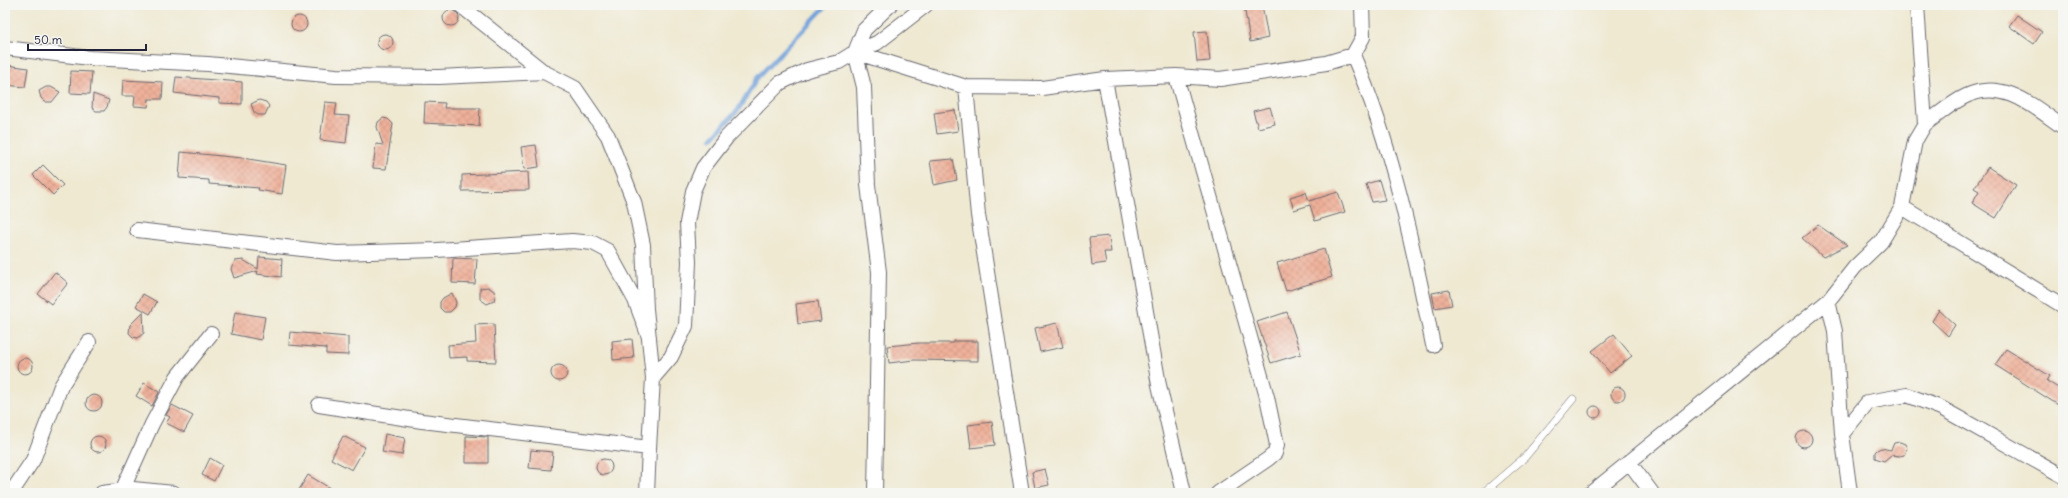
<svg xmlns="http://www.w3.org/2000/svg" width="2068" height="498" viewBox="0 0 2068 498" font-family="Delius,sans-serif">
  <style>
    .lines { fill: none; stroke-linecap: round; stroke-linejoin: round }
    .stream { stroke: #6e9fd8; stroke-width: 4.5 }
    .building { fill: url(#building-cross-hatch) }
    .service-casing { stroke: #6a6870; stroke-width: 8 }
    .minor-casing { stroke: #6a6870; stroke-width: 16 }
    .service { stroke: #fff; stroke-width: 7 }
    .minor { stroke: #fff; stroke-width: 14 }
  </style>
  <defs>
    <pattern id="building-cross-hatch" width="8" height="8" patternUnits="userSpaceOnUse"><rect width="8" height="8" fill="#efb19a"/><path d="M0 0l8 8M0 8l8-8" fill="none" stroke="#cd9886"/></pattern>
  </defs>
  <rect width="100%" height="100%" fill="#f6f6f2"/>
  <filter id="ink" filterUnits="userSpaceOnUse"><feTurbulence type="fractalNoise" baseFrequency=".025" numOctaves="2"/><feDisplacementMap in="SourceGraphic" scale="8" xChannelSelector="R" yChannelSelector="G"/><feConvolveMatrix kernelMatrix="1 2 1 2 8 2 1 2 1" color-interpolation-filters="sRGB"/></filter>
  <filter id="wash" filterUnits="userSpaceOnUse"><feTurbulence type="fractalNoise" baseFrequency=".012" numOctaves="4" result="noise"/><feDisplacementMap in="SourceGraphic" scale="16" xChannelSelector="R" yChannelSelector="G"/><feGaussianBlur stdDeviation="0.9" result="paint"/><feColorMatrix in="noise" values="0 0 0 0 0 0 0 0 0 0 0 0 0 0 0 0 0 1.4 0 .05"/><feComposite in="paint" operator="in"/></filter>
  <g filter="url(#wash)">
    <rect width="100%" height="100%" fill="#efe9d2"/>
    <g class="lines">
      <path class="stream" d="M712,138L738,110L758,77L827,5"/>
    </g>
    <g id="blocks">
      <path class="building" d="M1244,5H1262L1268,38L1250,42Z
        M443 18a8 8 0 1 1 16 0a8 8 0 1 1-16 0Z
        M2017,15L2042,32L2034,44L2009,26Z
        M291 24a8 8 0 1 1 16 0a8 8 0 1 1-16 0Z
        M1207,31L1210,61L1197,62L1194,32Z
        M377 42a8 8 0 1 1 16 0a8 8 0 1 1-16 0Z
        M7,65L28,68L25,87L5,85Z
        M71,71L92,72L90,94L70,93Z
        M176,77L242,82V104L219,103V98L174,93Z
        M123,80L163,82L162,99H149L148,107L134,106L135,96H122Z
        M46,87H51L60,92L52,102H45L41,98L39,91Z
        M93,94L109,100L107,107L104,111H96L92,108Z
        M259,100L266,102L269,106L265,115H258L254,112L251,104Z
        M325,102L337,103L335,115L349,116L346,143L320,140Z
        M425,102L445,103L444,108H480L479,126L424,123Z
        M1270,107L1275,124L1258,128L1253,111Z
        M955,110L958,131L937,134L934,113Z
        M383,118L388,119L393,124L386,169L373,168L376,144L383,145L377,127L378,122Z
        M536,145L539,167L524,169L521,147Z
        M181,152L242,158L286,165L282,194L258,190L259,188L209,184V180L179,178Z
        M953,159L957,180L934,185L930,161Z
        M43,165L63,185L53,195L33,175Z
        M1988,167L2016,185L1996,218L1972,203L1979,191L1974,188Z
        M528,172L529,190L462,191V175Z
        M1379,180L1385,200L1372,202L1366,184Z
        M1306,192L1309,201L1338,192L1345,212L1315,221L1310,205L1294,210L1290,197Z
        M1818,225L1847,245L1823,257L1802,238Z
        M1109,236L1111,252H1104L1106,263L1092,265L1089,238Z
        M1324,249L1332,277L1286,291L1277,263Z
        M259,257L282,259L281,277L257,274L258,271L234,278L231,269L235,261L243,260L258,269Z
        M453,258L477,259L475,284L452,283Z
        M55,272L68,283L51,304L38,294Z
        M488,287L494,291L495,296L494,301L487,304L480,299V288Z
        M1449,290L1452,305L1435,308L1432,293Z
        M452,293L456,302L455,307L450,312H444L440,308V302L443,298Z
        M143,294L157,302L150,314L136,306Z
        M818,301L821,321L798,324L796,304Z
        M1939,310L1955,325L1948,336L1932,321Z
        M143,312L144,333L138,338L133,337L129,333L130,325Z
        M235,312L265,317L261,340L231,334Z
        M1287,312L1301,354L1271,363L1257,322Z
        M1057,323L1063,347L1040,352L1035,328Z
        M494,324L496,362L467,361V357L449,358L448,345L476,343L475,325Z
        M290,332L348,337V355L326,354V348L289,345Z
        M1614,334L1632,356L1610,373L1592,351Z
        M632,339L634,358L613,360L612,341Z
        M954,341H978V361L914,360L889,363L887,346L919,343H954Z
        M2006,349L2050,376L2047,381L2063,391V408L1995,365Z
        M17 366a8 8 0 1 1 16 0a8 8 0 1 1-16 0Z
        M551 373a8 8 0 1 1 16 0a8 8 0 1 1-16 0Z
        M144,383L159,392L152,406L136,396Z
        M1611 394a7 7 0 1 1 14 0a7 7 0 1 1-14 0Z
        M86 403a8 8 0 1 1 16 0a8 8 0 1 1-16 0Z
        M172,405L193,416L184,432L166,423L170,417L166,415Z
        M1589 412a6 6 0 1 1 12 0a6 6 0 1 1-12 0Z
        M992,422L995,445L971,448L968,425Z
        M1796 439a8 8 0 1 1 16 0a8 8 0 1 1-16 0Z
        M385,434L405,438L402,455L382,452Z
        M90 444a8 8 0 1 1 16 0a8 8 0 1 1-16 0Z
        M343,436L365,447L352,470L331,459Z
        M466,436L488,437V463H466Z
        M1900,442L1905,444L1907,448L1904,455L1899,456L1891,455L1884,461L1875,458V452L1877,450L1881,448L1891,450L1894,443Z
        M531,450L553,452L551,470L529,468Z
        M210,458L222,465L214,481L202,475Z
        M596 467a8 8 0 1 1 16 0a8 8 0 1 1-16 0Z
        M1045,469L1049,485L1035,488L1032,472Z
        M308,475L338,493H297Z"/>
    </g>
  </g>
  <g filter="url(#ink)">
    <use href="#blocks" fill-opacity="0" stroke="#6a6870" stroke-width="1"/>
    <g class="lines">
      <defs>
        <path id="service" d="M1483,493L1525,457L1573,399"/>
        <path id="minor" d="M460,5L544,72L575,88L608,136L634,202L643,245L646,309L653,378L649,448
          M5,48L90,58L208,64L336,76L439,77L544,72
          M855,52L877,43L926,5
          M1353,55C1393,147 1413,247 1433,345
          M1176,76L1267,397L1277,445L1275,453L1268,459L1218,493
          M1105,79L1159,385L1184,493
          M966,87L978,215L1022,493
          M1925,124C1938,115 1951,103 1966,96C2004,78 2034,107 2063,127
          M1902,207L2063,306
          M137,230L337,253L437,250L572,241L593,243L608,251L635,300L649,337
          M653,378L671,357L686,326L689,262L687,223L693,191L703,168L727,137L780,83L807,70L839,62L855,52L966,87L1042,88L1105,79L1176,76L1220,79L1326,63L1353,55L1363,37L1362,5
          M319,405L422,421L649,448L647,493
          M1842,434L1868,402L1907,395L1941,408L2063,476
          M1629,462L1652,493
          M11,493L33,460L61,386L89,342
          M102,493L133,489L174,493
          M121,493L152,424L177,377L211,334
          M875,493L879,272L868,185L864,87L855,52L864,30L890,5
          M1591,493L1828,301
          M1850,493L1842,434L1835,331L1828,301L1855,267L1881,242L1902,207L1915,141L1925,124L1917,5"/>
      </defs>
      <use href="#service" class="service-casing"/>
      <use href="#minor" class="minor-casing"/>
      <use href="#service" class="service"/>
      <use href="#minor" class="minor"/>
    </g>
  </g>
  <rect width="2068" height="498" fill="none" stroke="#f6f6f2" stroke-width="20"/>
  <path d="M28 44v6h118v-6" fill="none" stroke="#22223b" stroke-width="2"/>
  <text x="34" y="44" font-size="12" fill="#22223b" stroke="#f6f6f2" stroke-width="3" paint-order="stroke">50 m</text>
</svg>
